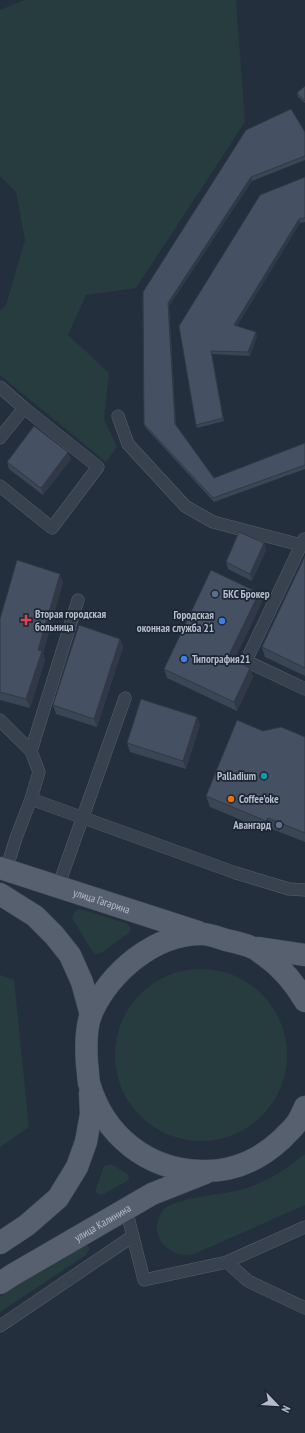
<svg xmlns="http://www.w3.org/2000/svg" width="305" height="1433" viewBox="0 0 305 1433" font-family="'PT Sans Narrow',sans-serif">
  <style>
    .green { fill: #263c3f }
    .lines { fill: none; stroke-linecap: round; stroke-linejoin: round }
    .service-casing { stroke: #565f6c; stroke-width: 13 }
    .primary-casing { stroke: #414a57; stroke-width: 23 }
    .service { stroke: #38414e; stroke-width: 12 }
    .primary { stroke: #56606e; stroke-width: 22 }
    .wall { fill: #3b4654 }
    .shaded-wall { fill: #303945 }
    .building { fill: #455162; stroke: #303945 }
    .service-dot { fill: #5c6f8a; stroke: #1d2633; stroke-width: 1.5 }
    .health-dot { fill: #e0444e; stroke: #1d2633; stroke-width: 1.5 }
    .shop-dot { fill: #3f7fe0; stroke: #1d2633; stroke-width: 1.5 }
    .culture-dot { fill: #0f9aa8; stroke: #1d2633; stroke-width: 1.5 }
    .food-dot { fill: #e8710a; stroke: #1d2633; stroke-width: 1.5 }
    .labels { text-anchor: middle; stroke-width: 3.5; stroke-linejoin: round; paint-order: stroke }
    .poi-label { font-size: 11px; font-weight: bold; fill: #b4bcc9; stroke: #1d2633; text-anchor: start }
    .street-label { font-size: 11px; fill: #b4bcc9; stroke: #1d2633 }
  </style>
  <rect width="100%" height="100%" fill="#242f3e"/>
  <path class="green" d="M24,0H236L245,122L136,288L86,295L68,335L109,373L104,419L117,447L106,462L0,375V311L6,305L25,240L16,192L0,176V10Z
    M80,909L128,924L131,928L129,933L101,953L96,954L92,951L72,918L75,911Z
    M115 1055a86 86 0 1 1 172 0a86 86 0 1 1-172 0Z
    M0,975L14,980L29,1127L0,1147Z
    M305,1154V1205L194,1254C181,1256 177,1255 166,1247C160,1242 156,1233 157,1226C158,1220 160,1213 164,1209C180,1196 226,1195 247,1188C268,1181 288,1168 305,1154Z
    M111,1164L128,1174L129,1180L102,1195L95,1192L104,1166Z
    M86,1244L90,1248L86,1255L0,1312V1297L80,1245Z"/>
  <g class="lines">
    <defs>
      <path id="service" d="M0,387L24,408L0,438
        M118,416L128,444L185,506L213,522L301,545
        M0,486L52,528L98,467L24,408
        M304,539L246,661L305,689
        M0,720L31,751L39,772L31,799L16,838L6,870
        M31,751L78,600
        M31,799L236,873L289,889L305,890
        M58,887L125,698
        M126,1209L144,1280L227,1262L305,1227
        M227,1262L248,1281L305,1308
        M0,1326L133,1236"/>
      <g id="primary">
        <path id="s1" d="M0,868L198,932"/>
        <path d="M0,894L35,916L54,935L70,955L82,982L91,1015"/>
        <path d="M258,948L305,955"/>
        <path d="M305,1001C294,982 281,967 264,955C260,953 257,949 253,948C245,944 235,942 226,940C219,938 210,934 202,934C154,934 110,972 91,1014C86,1028 86,1050 87,1064C88,1070 88,1077 89,1083C104,1135 147,1170 201,1171C233,1172 261,1159 283,1138C287,1133 293,1129 296,1124C300,1119 302,1113 305,1107"/>
        <path d="M0,1243L27,1225L58,1198L77,1167L86,1142L91,1114L90,1093"/>
        <path id="s2" d="M0,1283L14,1274L152,1194L205,1173"/>
      </g>
    </defs>
    <use href="#service" class="service-casing"/>
    <use href="#primary" class="primary-casing"/>
    <use href="#service" class="service"/>
    <use href="#primary" class="primary"/>
  </g>
  <path class="wall" d="M305,86V103L298,97L297,93Z
    M246,130L305,132V160L252,181L169,306L176,425L214,478L305,443V469L214,502L145,427L144,424L143,292Z
    M305,177V222L300,223L237,326L257,336L250,356L212,354L224,421L197,428L196,425L179,326Z
    M71,459L43,495L9,469L7,462Z
    M264,543L266,550L252,581L228,569L226,562Z
    M305,556V676L265,657L262,647Z
    M63,582L43,653L45,660L30,708L0,700V619Z
    M259,593L262,602L234,660L250,668L253,677L237,711L167,678L164,669Z
    M120,639L123,647L97,727L56,714L53,705Z
    M197,717L200,725L186,769L130,752L127,743Z
    M263,731L305,737V842L272,829L270,832L210,807L206,796Z"/>
  <path class="shaded-wall" d="M251,177L252,181L169,306L176,427L175,424L168,303Z
    M299,219L300,223L235,329L234,325Z
    M256,332L257,336L250,356L248,352Z
    M211,351L212,354L224,421L223,418Z
    M68,452L71,459L43,495L41,488Z
    M264,543L266,550L252,581L250,574Z
    M60,574L63,582L43,653L45,660L30,708L26,699L38,650Z
    M259,593L262,602L231,666L228,657Z
    M120,639L123,647L97,727L94,719Z
    M250,668L253,677L237,711L234,702Z
    M197,717L200,725L186,769L183,761Z
    M268,818L272,829L270,832L266,821Z"/>
  <path class="building" d="M305,86V101L297,93Z
    M291,109L305,132V156L251,177L168,303L175,424L214,478L305,443V465L213,498L144,424L143,292L246,130Z
    M305,177V218L299,219L234,325L256,332L248,352L211,351L223,418L196,425L179,326L260,195Z
    M34,426L68,452L41,488L7,462Z
    M239,532L264,543L250,574L226,562Z
    M305,556V668L262,647Z
    M17,560L60,574L38,650L42,651L26,699L0,692V619Z
    M211,570L259,593L228,657L250,668L234,702L164,669Z
    M79,625L120,639L94,719L53,705Z
    M141,699L197,717L183,761L127,743Z
    M237,720L263,731L281,727L305,737V833L268,818L266,821L206,796Z"/>
  <g class="service-dot">
    <circle cx="215" cy="594" r="4"/>
    <circle cx="279" cy="825" r="4"/>
  </g>
  <path class="health-dot" d="M24 614h4v4h4v4h-4v4h-4v-4h-4v-4h4z"/>
  <g class="shop-dot">
    <circle cx="222" cy="621" r="4"/>
    <circle cx="184" cy="659" r="4"/>
  </g>
  <circle class="culture-dot" cx="264" cy="776" r="4"/>
  <circle class="food-dot" cx="231" cy="799" r="4"/>
  <g class="labels">
    <g class="poi-label">
      <text x="223" y="598">БКС Брокер</text>
      <text x="35" y="618">Вторая городская<tspan x="35" dy="13">больница</tspan></text>
      <text x="214" y="619" text-anchor="end">Городская<tspan x="214" dy="13">оконная служба 21</tspan></text>
      <text x="192" y="663">Типография21</text>
      <text x="256" y="780" text-anchor="end">Palladium</text>
      <text x="239" y="803">Coffee'oke</text>
      <text x="271" y="829" text-anchor="end">Авангард</text>
    </g>
    <g class="street-label">
      <text dy="4" stroke="none"><textPath href="#s1" startOffset="107">улица Гагарина</textPath></text>
      <text dy="4" stroke="none"><textPath href="#s2" startOffset="119">улица Калинина</textPath></text>
    </g>
  </g>
  <g transform="translate(277 1405) rotate(115)" stroke="#1d2633" stroke-width="3" paint-order="stroke">
  <path d="M0-3L7 15L0 10L-7 15Z" fill="#b4bcc9"/>
  <text y="-6" font-size="11" font-weight="bold" text-anchor="middle" fill="#b4bcc9">N</text>
  </g>
</svg>
